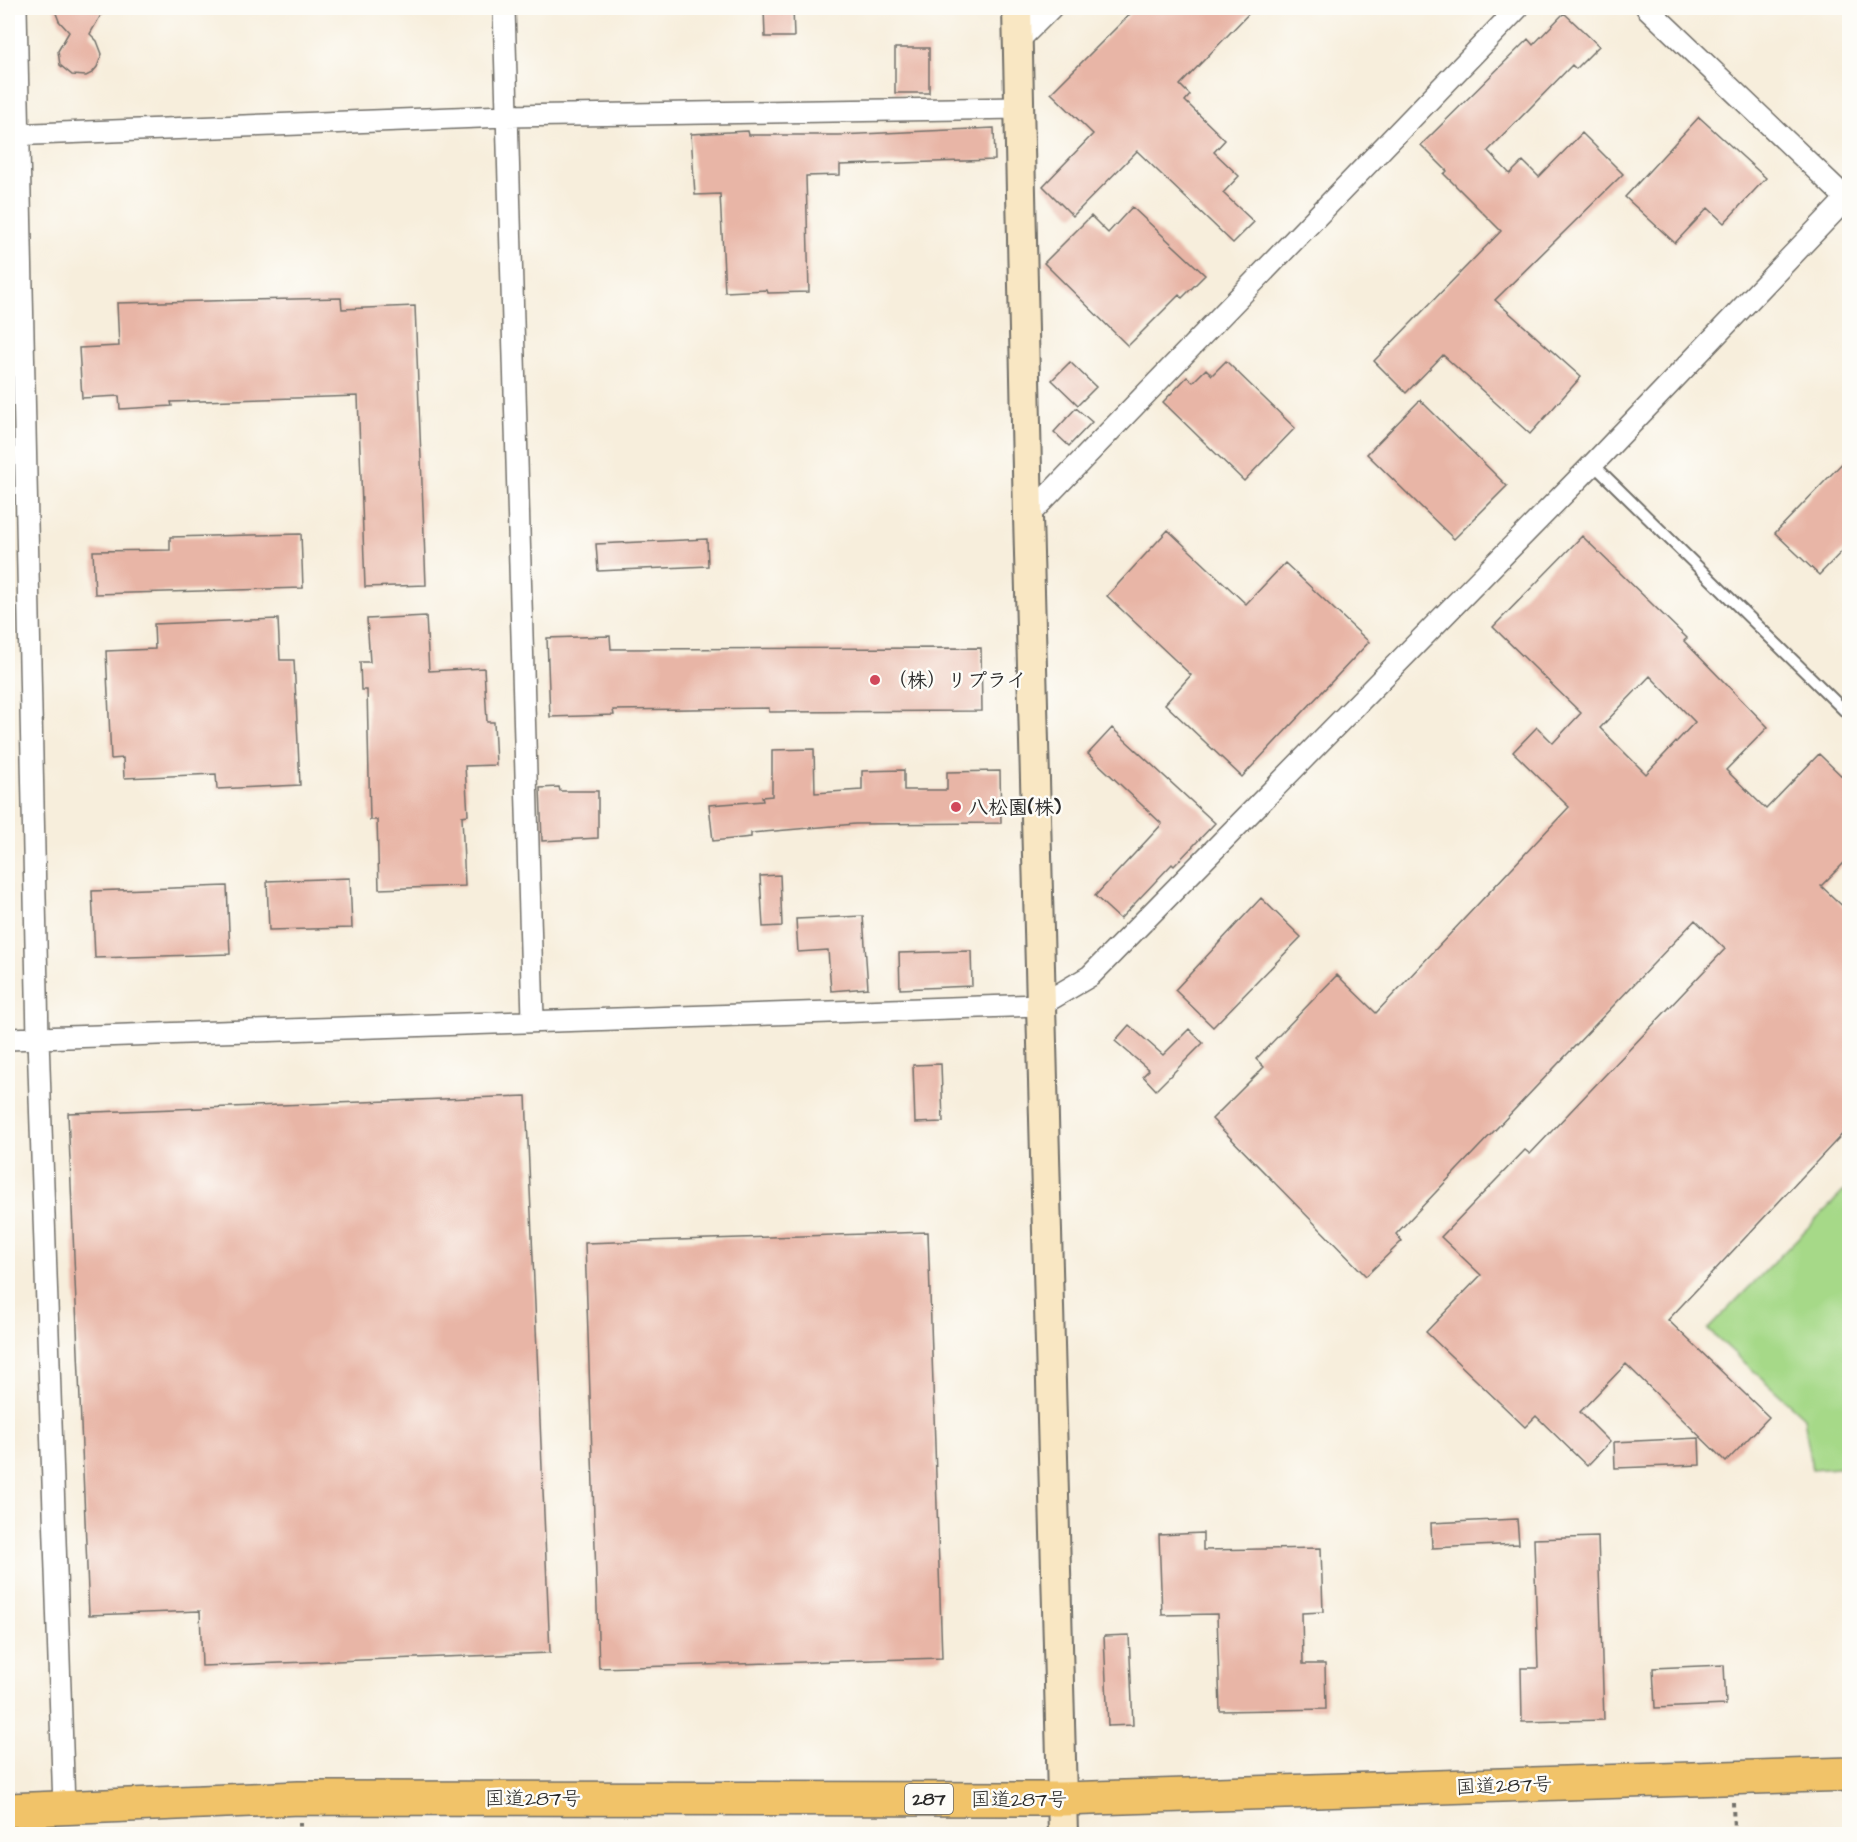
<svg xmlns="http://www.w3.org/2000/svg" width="1857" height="1842" viewBox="0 0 1857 1842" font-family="'Architects Daughter','Klee One',sans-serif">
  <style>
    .green { fill: #a6d988; stroke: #68825a; stroke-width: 1.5 }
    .building { fill: #e8b5a6; fill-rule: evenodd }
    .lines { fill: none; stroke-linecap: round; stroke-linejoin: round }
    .lane-casing { stroke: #726f69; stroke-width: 14 }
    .street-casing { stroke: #726f69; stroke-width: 24 }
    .secondary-casing { stroke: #726f69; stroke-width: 32 }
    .highway-casing { stroke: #726f69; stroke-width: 36 }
    .path { stroke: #726f69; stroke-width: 4; stroke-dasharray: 4.5 4.5; stroke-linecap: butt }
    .lane { stroke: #fff; stroke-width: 10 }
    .street { stroke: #fff; stroke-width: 21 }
    .secondary { stroke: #f9e7c3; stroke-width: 28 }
    .highway { stroke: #f1c369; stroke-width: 33 }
    .poi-dot { fill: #d1495b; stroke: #fdfcf7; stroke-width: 2 }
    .labels { text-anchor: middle; stroke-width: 5; stroke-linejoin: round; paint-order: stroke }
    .shield { fill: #fdfcf7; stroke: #6a6a68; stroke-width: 1.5 }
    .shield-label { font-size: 18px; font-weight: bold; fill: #2b2b2b }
    .poi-label { font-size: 20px; font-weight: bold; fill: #2b2b2b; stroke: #fdfcf7; text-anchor: start }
    .street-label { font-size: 20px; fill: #2b2b2b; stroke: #fdfcf7 }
  </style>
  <rect width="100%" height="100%" fill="#fdfcf7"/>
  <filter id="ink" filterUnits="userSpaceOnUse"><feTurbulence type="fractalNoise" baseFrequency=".0167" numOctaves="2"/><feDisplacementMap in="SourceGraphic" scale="12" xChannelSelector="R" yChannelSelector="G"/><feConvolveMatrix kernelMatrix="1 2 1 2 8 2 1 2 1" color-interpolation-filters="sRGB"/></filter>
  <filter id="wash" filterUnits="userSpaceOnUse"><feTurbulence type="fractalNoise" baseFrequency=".008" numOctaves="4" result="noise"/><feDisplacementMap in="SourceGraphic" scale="24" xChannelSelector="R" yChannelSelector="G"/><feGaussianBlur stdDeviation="1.35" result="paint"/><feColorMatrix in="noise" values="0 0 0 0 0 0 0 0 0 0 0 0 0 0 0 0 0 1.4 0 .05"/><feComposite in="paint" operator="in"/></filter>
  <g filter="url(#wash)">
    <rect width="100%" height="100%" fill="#f7eedc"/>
    <path class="green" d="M1849,1186V1467L1812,1470L1804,1417L1708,1329Z"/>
    <g id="blocks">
      <path class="building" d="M54,8H105L90,34L97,41L102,54L97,67L92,73L86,76L72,75L60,65L58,51L69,32L59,21Z
        M764,8H793L794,37H765Z
        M1136,8H1254L1180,85L1190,95L1185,101L1225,140L1214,152L1239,176L1223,193L1254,222L1233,243L1137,151L1073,216L1043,186L1093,134L1051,93Z
        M1564,13L1599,46L1576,69L1572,65L1488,151L1510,174L1523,161L1539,177L1582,133L1623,174L1495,300L1581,377L1530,434L1443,355L1406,393L1374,361L1501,231L1444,174L1447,171L1421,145L1528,39L1533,45Z
        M895,48H929V93H895Z
        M1699,117L1766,178L1724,223L1708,208L1675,243L1625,197Z
        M994,128L995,160L840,165V175L806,176L809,292L768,293L767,290L725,292L720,194L695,195L691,134L748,131L749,135H839Z
        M1132,207L1205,275L1182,298L1179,295L1128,346L1044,263L1091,216L1108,233Z
        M341,298L342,309L415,306L426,585L365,587L358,396L171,402L172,406L120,409L119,396L82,398L79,348L119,346L117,303Z
        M1226,361L1295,428L1244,481L1163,402L1187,377L1193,382L1206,369L1212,375Z
        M1070,362L1096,387L1078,405L1052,380Z
        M1420,400L1507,486L1454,539L1367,454Z
        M1076,408L1092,422L1069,446L1054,432Z
        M1850,455V543L1819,575L1775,533Z
        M1168,530L1246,604L1285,563L1369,642L1242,777L1165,704L1191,675L1107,596Z
        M301,534L303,588L95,594L93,551L170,550V537Z
        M1582,536L1687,638L1684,641L1768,727L1726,770L1766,809L1819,754L1850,784V857L1821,886L1850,913V1126L1668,1320L1769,1417L1726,1462L1626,1364L1580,1412L1610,1442L1587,1466L1536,1416L1525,1427L1426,1332L1481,1275L1441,1237L1525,1150L1530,1154L1725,949L1695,920L1396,1234L1402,1241L1366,1276L1212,1119L1264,1067L1256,1059L1337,975L1376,1013L1569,807L1513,752L1537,727L1553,743L1581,713L1493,627ZM1650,676L1695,722L1646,774L1600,728Z
        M707,539L708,566L598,571L596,544Z
        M426,616L429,671L484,668L487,722H494L496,765L465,766L468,815L462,816L465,886L379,889L377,820H370L367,690H361L360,662H370L367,619Z
        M278,619L280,660H294L300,785L217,789L216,774L124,778L123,758L111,759L106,651L155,649L154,624Z
        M610,636L611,649L981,648L982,711L769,712V708L613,710L614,715L550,717L547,638Z
        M1112,728L1215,823L1174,866L1172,864L1120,919L1095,896L1162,824L1088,754Z
        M814,749L815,793L862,790V771L904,770V790H947V772L1000,771L1001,823L855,824L751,833V837L713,841L709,805L763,801L762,797L772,796V750Z
        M559,787L560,791H598V838L542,841L540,788Z
        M780,875L782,926L763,927L760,876Z
        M350,878L352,928L269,930L267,881Z
        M227,886L230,954L95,958L92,891Z
        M1261,898L1301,937L1213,1027L1175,990Z
        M863,916L868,988L831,991L828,950L798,952L796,919Z
        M971,951L972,986L900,989L899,953Z
        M1129,1025L1163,1055L1189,1029L1203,1043L1156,1090L1143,1076L1149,1070L1115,1041Z
        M941,1064L943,1122L915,1123L913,1065Z
        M526,1096L550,1653L202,1666L200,1611L89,1615L68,1113Z
        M928,1232L942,1658L599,1668L585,1243Z
        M1699,1438L1700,1465L1615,1468L1614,1442Z
        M1517,1519L1519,1544L1432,1548L1431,1523Z
        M1203,1533V1550L1321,1548L1323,1612L1302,1613L1303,1664H1325L1326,1709L1220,1711L1217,1614L1162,1615L1159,1535Z
        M1598,1537L1604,1720L1522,1722L1521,1668H1538L1534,1539Z
        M1129,1635L1133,1725L1108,1726L1104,1636Z
        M1724,1665L1726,1705L1655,1708L1653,1668Z"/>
    </g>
  </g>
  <g filter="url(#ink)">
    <use href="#blocks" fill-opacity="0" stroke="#726f69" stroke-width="1.5"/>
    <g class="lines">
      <defs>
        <path id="lane" d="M1593,464L1850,716"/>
        <path id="street" d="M16,8L38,1038L64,1807
          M504,8L533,1019
          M1647,8L1850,202
          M1018,41L1051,8
          M8,135L506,116L1020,108
          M1028,516L1518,8
          M8,1039L1041,1005L1090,976L1593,464L1846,199"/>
        <path id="secondary" d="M1017,8L1028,516L1063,1834"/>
        <path id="highway" d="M8,1810L299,1798L1062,1799L1850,1774"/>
      </defs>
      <use href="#lane" class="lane-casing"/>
      <use href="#street" class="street-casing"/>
      <use href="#secondary" class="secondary-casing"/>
      <use href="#highway" class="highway-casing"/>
      <path class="path" d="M1733,1802L1734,1834
        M300,1822V1834"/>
      <use href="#lane" class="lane"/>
      <use href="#street" class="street"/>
      <use href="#secondary" class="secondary"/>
      <use href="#highway" class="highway"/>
    </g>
  </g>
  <g class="poi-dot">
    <circle cx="875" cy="680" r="6"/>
    <circle cx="956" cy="807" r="6"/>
  </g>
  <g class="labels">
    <rect class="shield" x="905" y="1784" width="48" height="30" rx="4.5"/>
    <g class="shield-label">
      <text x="929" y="1805">287</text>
    </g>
    <g class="poi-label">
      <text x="887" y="687">（株）リプライ</text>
      <text x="968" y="814">八松園(株)</text>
    </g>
    <g class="street-label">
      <text transform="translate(1504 1785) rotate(-2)" y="7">国道287号</text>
      <text x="533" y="1805">国道287号</text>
      <text x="1019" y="1806">国道287号</text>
    </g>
  </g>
  <rect width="1857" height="1842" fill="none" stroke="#fdfcf7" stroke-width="30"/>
</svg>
